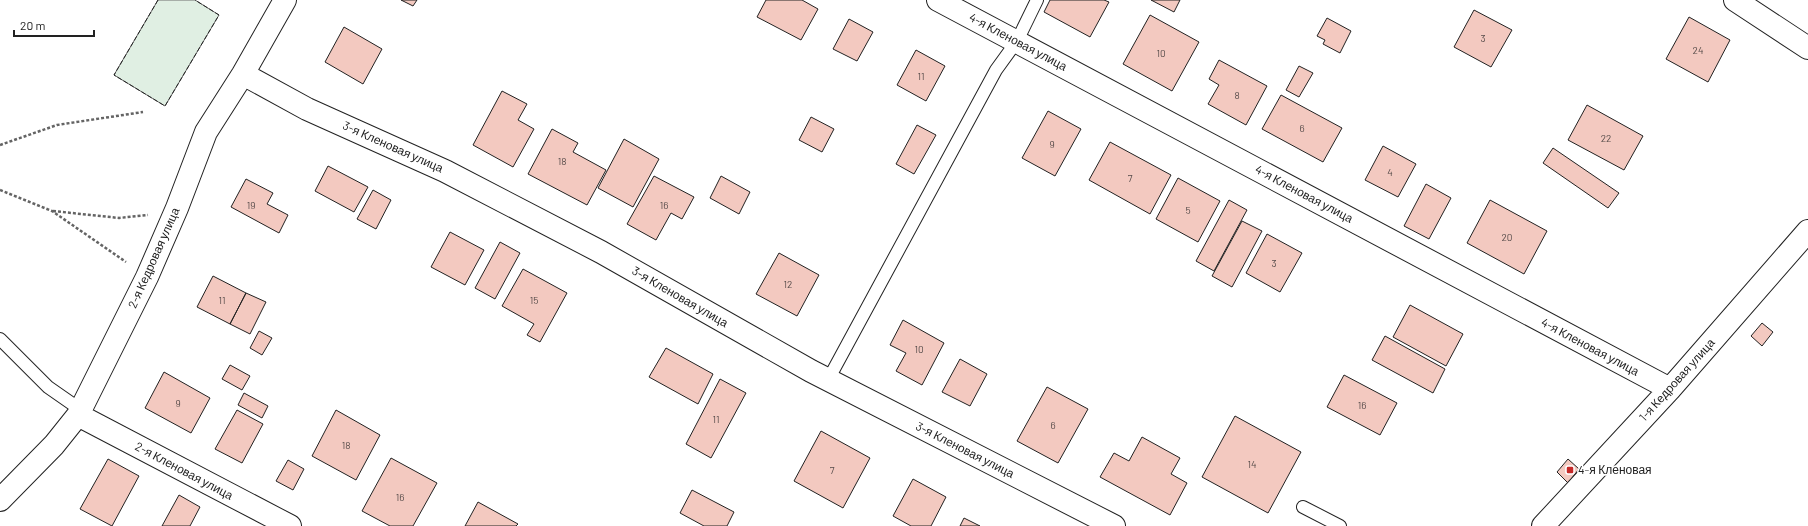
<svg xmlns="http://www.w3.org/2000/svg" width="1808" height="526" viewBox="0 0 1808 526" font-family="Barlow,sans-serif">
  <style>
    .green { fill: #e0efe3; stroke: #6f6f6f }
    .building { fill: #f3c9c0; stroke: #222 }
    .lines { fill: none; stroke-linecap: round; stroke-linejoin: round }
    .service-casing { stroke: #222; stroke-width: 14 }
    .minor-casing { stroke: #222; stroke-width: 24 }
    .path { stroke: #646464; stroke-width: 2.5; stroke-dasharray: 3 2; stroke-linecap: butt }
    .service { stroke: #fff; stroke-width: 12 }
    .minor { stroke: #fff; stroke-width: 22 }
    .fence { stroke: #222; stroke-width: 1; stroke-dasharray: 5 2; stroke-linecap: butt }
    .poi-dot { fill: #c62828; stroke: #fff; stroke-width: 1.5 }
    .labels { text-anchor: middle; stroke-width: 3; stroke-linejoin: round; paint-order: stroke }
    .number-label { font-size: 10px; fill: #564c4a }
    .street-label { font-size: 12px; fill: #222; stroke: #fff }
    .poi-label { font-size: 12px; fill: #222; stroke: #fff; text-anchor: start }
  </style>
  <rect width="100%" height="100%" fill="#fff"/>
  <path class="green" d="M158,0H195L219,15L165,106L114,75Z"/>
  <path class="building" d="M401,0H417L413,6Z
    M766,0H802L818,9L801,40L757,17Z
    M1050,0H1104L1109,2L1090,37L1044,12Z
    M1151,0H1180L1174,12Z
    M1474,10L1512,30L1491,67L1454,47Z
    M1150,15L1199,42L1172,91L1123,64Z
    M1689,17L1730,40L1708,82L1666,59Z
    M1327,18L1351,31L1340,53L1323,44L1325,40L1317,36Z
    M849,19L873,32L857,61L833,49Z
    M344,27L382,49L363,84L325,62Z
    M916,50L945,66L926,101L897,85Z
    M1219,60L1267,86L1246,125L1208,104L1219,85L1209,79Z
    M1299,66L1313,73L1299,97L1286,90Z
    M502,91L527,104L518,120L534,129L513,167L473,145Z
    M1281,95L1342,128L1323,162L1262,129Z
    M1587,105L1643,136L1624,170L1568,140Z
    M1048,111L1081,129L1055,176L1022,158Z
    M811,117L834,129L822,152L799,140Z
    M917,125L936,135L914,174L896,164Z
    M552,129L578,143L573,152L606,170L587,205L528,174Z
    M624,139L659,159L633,207L598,188Z
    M1110,142L1171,175L1150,214L1089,180Z
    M1383,146L1416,164L1398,197L1365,180Z
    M1553,148L1619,193L1608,208L1543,163Z
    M328,166L368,187L354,212L315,191Z
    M654,176L694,197L682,219L671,213L656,240L627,224Z
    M721,176L750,192L739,214L710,198Z
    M1178,178L1220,201L1198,242L1156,219Z
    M246,179L273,193L267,204L288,215L279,233L231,207Z
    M1426,184L1451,198L1429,239L1404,226Z
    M373,190L391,200L376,229L357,219Z
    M1229,200L1247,210L1214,271L1196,261Z
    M1490,200L1547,231L1524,274L1467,243Z
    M1242,221L1262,231L1232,287L1212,276Z
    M450,232L484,250L465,285L431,267Z
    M1267,234L1302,253L1280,292L1246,273Z
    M500,242L520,253L495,299L475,288Z
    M779,253L819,275L797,316L756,294Z
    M523,269L567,293L540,342L527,335L534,324L502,306Z
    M213,276L246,293L230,324L197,307Z
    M246,293L266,302L250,334L230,324Z
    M1410,305L1463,334L1446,366L1393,337Z
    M903,320L944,343L922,385L896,371L906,353L890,345Z
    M1762,323L1773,332L1762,346L1751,336Z
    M259,331L272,338L262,355L250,348Z
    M1385,336L1445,369L1433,393L1372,360Z
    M666,348L713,374L698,404L649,377Z
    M960,359L987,374L970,406L942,392Z
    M230,365L250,376L242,390L222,379Z
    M164,372L210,398L191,433L145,408Z
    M1344,375L1397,403L1380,435L1327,407Z
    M720,379L746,393L711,458L686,444Z
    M1047,387L1088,409L1058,463L1017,441Z
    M244,393L268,406L262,418L238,405Z
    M237,410L263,424L242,463L215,449Z
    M336,410L380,435L356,480L312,456Z
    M1235,416L1301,452L1268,513L1202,477Z
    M821,431L870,458L843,508L794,481Z
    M1142,437L1180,458L1171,474L1187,483L1170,515L1100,477L1114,453L1129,461Z
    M391,458L437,483L413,526H390L362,511Z
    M108,459L139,476L112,526L80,509Z
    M1568,459L1579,469L1568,483L1557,472Z
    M288,460L304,469L293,490L276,481Z
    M913,479L946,497L931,526H911L893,516Z
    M692,490L734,512L727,526H704L680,513Z
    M179,495L200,507L190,526H162Z
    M478,502L518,524L516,526H465Z
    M964,518L980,526H960Z"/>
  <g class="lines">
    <defs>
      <path id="service" d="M0,339L48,387L81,410
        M828,380L996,70L1017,41L1037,0
        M1303,507L1340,526"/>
      <path id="minor" d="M938,0L1670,389
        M1735,0L1808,48
        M243,74L307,109L445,171L601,252L811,371L1114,526
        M78,415L290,526
        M0,500L54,445L78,415L147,277L177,208L206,132L243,74L285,0
        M1543,526L1670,389L1808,231"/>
    </defs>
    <use href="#service" class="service-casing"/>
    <use href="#minor" class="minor-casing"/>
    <path class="path" d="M0,145L57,125L143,112
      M0,190L52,211L126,262
      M53,211L119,218L148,215"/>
    <use href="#service" class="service"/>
    <use href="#minor" class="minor"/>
    <path class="fence" d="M158,0L114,75L165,106L219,15L195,0"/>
  </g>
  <rect class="poi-dot" x="1566" y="466" width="8" height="8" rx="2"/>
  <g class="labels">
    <g class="number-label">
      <text x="1483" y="42">3</text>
      <text x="1698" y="54">24</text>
      <text x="1161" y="57">10</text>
      <text x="921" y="80">11</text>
      <text x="1237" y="99">8</text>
      <text x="1302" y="132">6</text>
      <text x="1606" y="142">22</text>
      <text x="1052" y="148">9</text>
      <text x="562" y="165">18</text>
      <text x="1390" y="176">4</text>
      <text x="1130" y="182">7</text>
      <text x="251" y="209">19</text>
      <text x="664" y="209">16</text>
      <text x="1188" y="214">5</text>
      <text x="1507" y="241">20</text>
      <text x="1274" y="267">3</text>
      <text x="788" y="288">12</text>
      <text x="222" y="304">11</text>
      <text x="534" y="304">15</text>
      <text x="919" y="353">10</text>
      <text x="178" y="407">9</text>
      <text x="1362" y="409">16</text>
      <text x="716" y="423">11</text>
      <text x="1053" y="429">6</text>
      <text x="346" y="449">18</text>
      <text x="1252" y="468">14</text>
      <text x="832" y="474">7</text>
      <text x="400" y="501">16</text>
    </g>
    <g class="street-label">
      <text transform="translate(1018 42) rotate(28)" y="4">4-я Кленовая улица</text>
      <text transform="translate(393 147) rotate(24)" y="4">3-я Кленовая улица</text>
      <text transform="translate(1304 194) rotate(28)" y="4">4-я Кленовая улица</text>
      <text transform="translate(154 258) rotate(-66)" y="4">2-я Кедровая улица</text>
      <text transform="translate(680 297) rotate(30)" y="4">3-я Кленовая улица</text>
      <text transform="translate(1590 347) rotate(28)" y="4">4-я Кленовая улица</text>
      <text transform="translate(1677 380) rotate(-48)" y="4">1-я Кедровая улица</text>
      <text transform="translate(965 450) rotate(27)" y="4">3-я Кленовая улица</text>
      <text transform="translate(184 471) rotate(28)" y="4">2-я Кленовая улица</text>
    </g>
    <g class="poi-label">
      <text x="1578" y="474">4-я Кленовая</text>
    </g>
  </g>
  <path d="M14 30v6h80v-6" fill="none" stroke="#222222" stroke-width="2"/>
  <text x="20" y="30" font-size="12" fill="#222222" stroke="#ffffff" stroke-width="3" paint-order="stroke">20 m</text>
</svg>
